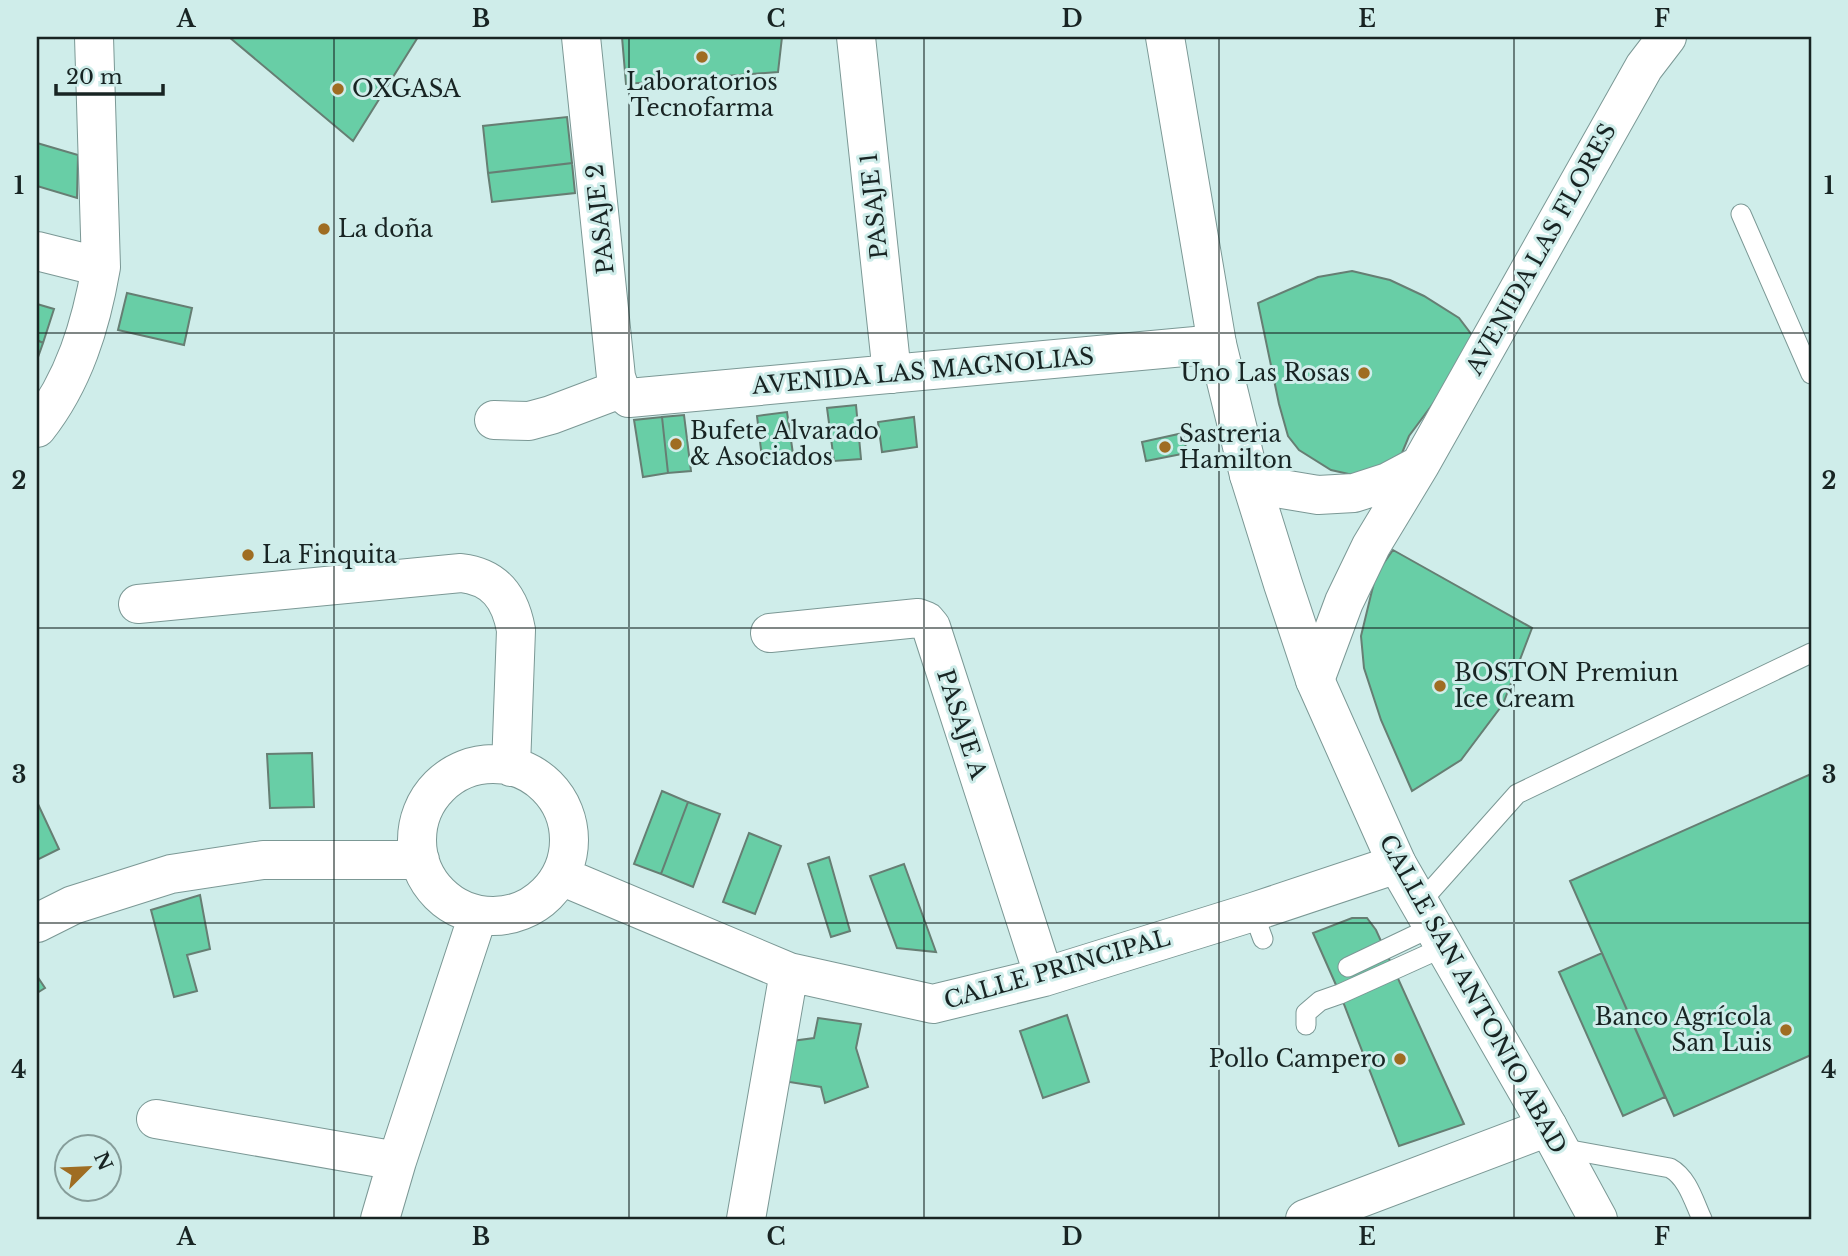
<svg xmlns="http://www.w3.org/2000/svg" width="1848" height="1256" viewBox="0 0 1848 1256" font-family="'Libre Baskerville',serif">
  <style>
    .building { fill: #68cea6; stroke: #667e73; stroke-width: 2 }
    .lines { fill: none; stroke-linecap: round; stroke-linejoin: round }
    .service-casing { stroke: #7b9895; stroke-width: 21 }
    .minor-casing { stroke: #7b9895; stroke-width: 40 }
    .primary-casing { stroke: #7b9895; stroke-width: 40 }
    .service { stroke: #fff; stroke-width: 19 }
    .minor { stroke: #fff; stroke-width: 38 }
    .primary { stroke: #fff; stroke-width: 38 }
    .grid { fill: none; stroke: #182423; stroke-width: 2; stroke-opacity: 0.55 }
    .poi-dot { fill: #9f6d22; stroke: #cfedea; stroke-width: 2.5 }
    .labels { text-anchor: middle; stroke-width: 6; stroke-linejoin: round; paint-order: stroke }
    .poi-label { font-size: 23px; fill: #182423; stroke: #cfedea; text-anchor: start }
    .street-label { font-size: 23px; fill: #182423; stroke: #cfedea }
    .neatline { fill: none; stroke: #182423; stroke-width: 2.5 }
    .grid-label { font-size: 23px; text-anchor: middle; font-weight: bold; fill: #182423 }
  </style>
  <rect width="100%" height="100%" fill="#cfedea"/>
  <path class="building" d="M229,37H418L353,141Z
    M622,37H782L778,72L626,84Z
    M567,117L572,163L488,173L483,126Z
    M37,143L78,155L77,198L37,186Z
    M572,163L575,193L492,202L488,173Z
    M1352,271L1390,280L1424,296L1459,318L1478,343L1409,436L1402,453L1372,471L1353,475L1331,470L1299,450L1288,436L1279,404L1258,303L1318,277Z
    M127,293L192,308L184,345L118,330Z
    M37,304L54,309L43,343L37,340Z
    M37,340L43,343L37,360Z
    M856,405L861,459L834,461L827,408Z
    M787,412L793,454L762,458L757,416Z
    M684,415L691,471L668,473L662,417Z
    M662,417L668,473L643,477L634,420Z
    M914,417L917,447L882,452L878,422Z
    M1183,433L1187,453L1146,461L1142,442Z
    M1393,550L1532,628L1503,704L1461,760L1412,791L1381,720L1364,668L1361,636L1376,574Z
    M312,753L314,807L270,808L267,754Z
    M1811,774V1055L1674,1116L1570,881Z
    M662,791L688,802L661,874L634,864Z
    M37,802L59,849L37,860Z
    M688,802L720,814L693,887L661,874Z
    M749,833L781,846L755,914L723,902Z
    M829,857L850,931L831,937L808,864Z
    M904,864L936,952L897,948L870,876Z
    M200,895L210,949L187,955L197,991L174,997L151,910Z
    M1352,918H1367L1376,930L1464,1124L1399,1146L1340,994L1313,933Z
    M1602,953L1665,1097L1623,1116L1559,972Z
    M37,976L45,988L37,993Z
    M1067,1015L1089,1082L1043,1098L1020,1031Z
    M818,1018L861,1024L856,1048L868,1087L825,1103L821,1087L783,1081L792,1041L814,1038Z"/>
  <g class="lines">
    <defs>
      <path id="service" d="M1741,214L1811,374
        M1419,904L1517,794L1811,653
        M1253,912L1263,939
        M1348,967L1432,927
        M1306,1025V1013L1320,1001L1340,994L1444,947
        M1560,1148L1670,1168C1688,1178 1694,1202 1702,1219"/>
      <path id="minor" d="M581,37L616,377L620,389L629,398L1217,344
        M856,37L892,374
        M37,251L101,267
        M494,420L529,421L551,415L620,389
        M37,428C74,381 91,325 101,267L94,37
        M1249,475L1282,489L1318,495L1354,493L1388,482L1420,465
        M138,604L461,573C495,577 510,597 516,630L511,767
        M770,633L918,618L926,621L931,627L1044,977
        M1315,680L1344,602L1371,546L1420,465L1644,67L1667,37
        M417 840a76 76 0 1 1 152 0a76 76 0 1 1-152 0Z
        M561,876L789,972L933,1004L1044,977L1253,912L1397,864
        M37,923L73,905L171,874L263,860H420
        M156,1119L397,1161
        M380,1219L397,1161L478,915
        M746,1219L789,972
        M1305,1219L1548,1127"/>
      <path id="primary" d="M1165,37L1217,344L1249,475L1283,584L1315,680L1397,864L1548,1127L1598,1219"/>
    </defs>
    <use href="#service" class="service-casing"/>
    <use href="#minor" class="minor-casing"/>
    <use href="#primary" class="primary-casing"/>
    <use href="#service" class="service"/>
    <use href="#minor" class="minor"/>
    <use href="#primary" class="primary"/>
  </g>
  <path class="grid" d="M334,37V1219M629,37V1219M924,37V1219M1219,37V1219M1514,37V1219M37,333H1811M37,628H1811M37,923H1811"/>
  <g class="poi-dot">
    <circle cx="702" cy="57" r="7"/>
    <circle cx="338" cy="89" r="7"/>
    <circle cx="324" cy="229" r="7"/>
    <circle cx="1364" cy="373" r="7"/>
    <circle cx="676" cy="444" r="7"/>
    <circle cx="1165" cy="447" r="7"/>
    <circle cx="248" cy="555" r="7"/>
    <circle cx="1440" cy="686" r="7"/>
    <circle cx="1786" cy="1030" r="7"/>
    <circle cx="1400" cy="1059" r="7"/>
  </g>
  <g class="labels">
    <g class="poi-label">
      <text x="702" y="90" text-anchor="middle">Laboratorios<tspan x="702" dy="26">Tecnofarma</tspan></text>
      <text x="352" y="97">OXGASA</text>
      <text x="338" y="237">La doña</text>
      <text x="1350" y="381" text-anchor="end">Uno Las Rosas</text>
      <text x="690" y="439">Bufete Alvarado<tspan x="690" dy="26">&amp; Asociados</tspan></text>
      <text x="1179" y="442">Sastreria<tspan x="1179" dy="26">Hamilton</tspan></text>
      <text x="262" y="563">La Finquita</text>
      <text x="1454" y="681">BOSTON Premiun<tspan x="1454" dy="26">Ice Cream</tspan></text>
      <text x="1772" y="1025" text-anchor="end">Banco Agrícola<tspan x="1772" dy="26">San Luis</tspan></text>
      <text x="1386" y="1067" text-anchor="end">Pollo Campero</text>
    </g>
    <g class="street-label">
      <text transform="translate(874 206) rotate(-96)" y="8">PASAJE 1</text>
      <text transform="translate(600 219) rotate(-96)" y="8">PASAJE 2</text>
      <text transform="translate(1541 249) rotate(-61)" y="8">AVENIDA LAS FLORES</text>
      <text transform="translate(923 371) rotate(-5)" y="8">AVENIDA LAS MAGNOLIAS</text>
      <text transform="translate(962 724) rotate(72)" y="8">PASAJE A</text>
      <text transform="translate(1057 969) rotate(-16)" y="8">CALLE PRINCIPAL</text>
      <text transform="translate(1473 994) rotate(61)" y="8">CALLE SAN ANTONIO ABAD</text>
    </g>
  </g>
  <rect width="1848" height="1256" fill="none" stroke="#cfedea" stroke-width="77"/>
  <g transform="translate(88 1168) rotate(66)"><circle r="33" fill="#cfedea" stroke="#869d9a" stroke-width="2"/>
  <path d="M0-5L12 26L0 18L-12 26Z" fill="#9f6d22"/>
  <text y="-10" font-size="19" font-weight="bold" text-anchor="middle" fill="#182423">N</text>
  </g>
  <path d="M56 84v10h107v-10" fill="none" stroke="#182423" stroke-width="3.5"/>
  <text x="66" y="84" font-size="21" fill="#182423" stroke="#cfedea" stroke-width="5" paint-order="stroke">20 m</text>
  <rect x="38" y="38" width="1772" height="1180" class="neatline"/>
  <g class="grid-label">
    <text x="186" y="27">A</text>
    <text x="481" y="27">B</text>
    <text x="776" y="27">C</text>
    <text x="1072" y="27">D</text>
    <text x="1367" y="27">E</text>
    <text x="1662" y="27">F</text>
    <text x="19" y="194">1</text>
    <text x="1829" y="194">1</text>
    <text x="19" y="489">2</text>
    <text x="1829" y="489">2</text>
    <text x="19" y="783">3</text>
    <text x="1829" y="783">3</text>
    <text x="19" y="1078">4</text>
    <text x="1829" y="1078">4</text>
    <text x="186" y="1245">A</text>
    <text x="481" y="1245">B</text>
    <text x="776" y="1245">C</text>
    <text x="1072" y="1245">D</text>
    <text x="1367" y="1245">E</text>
    <text x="1662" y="1245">F</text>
  </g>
</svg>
